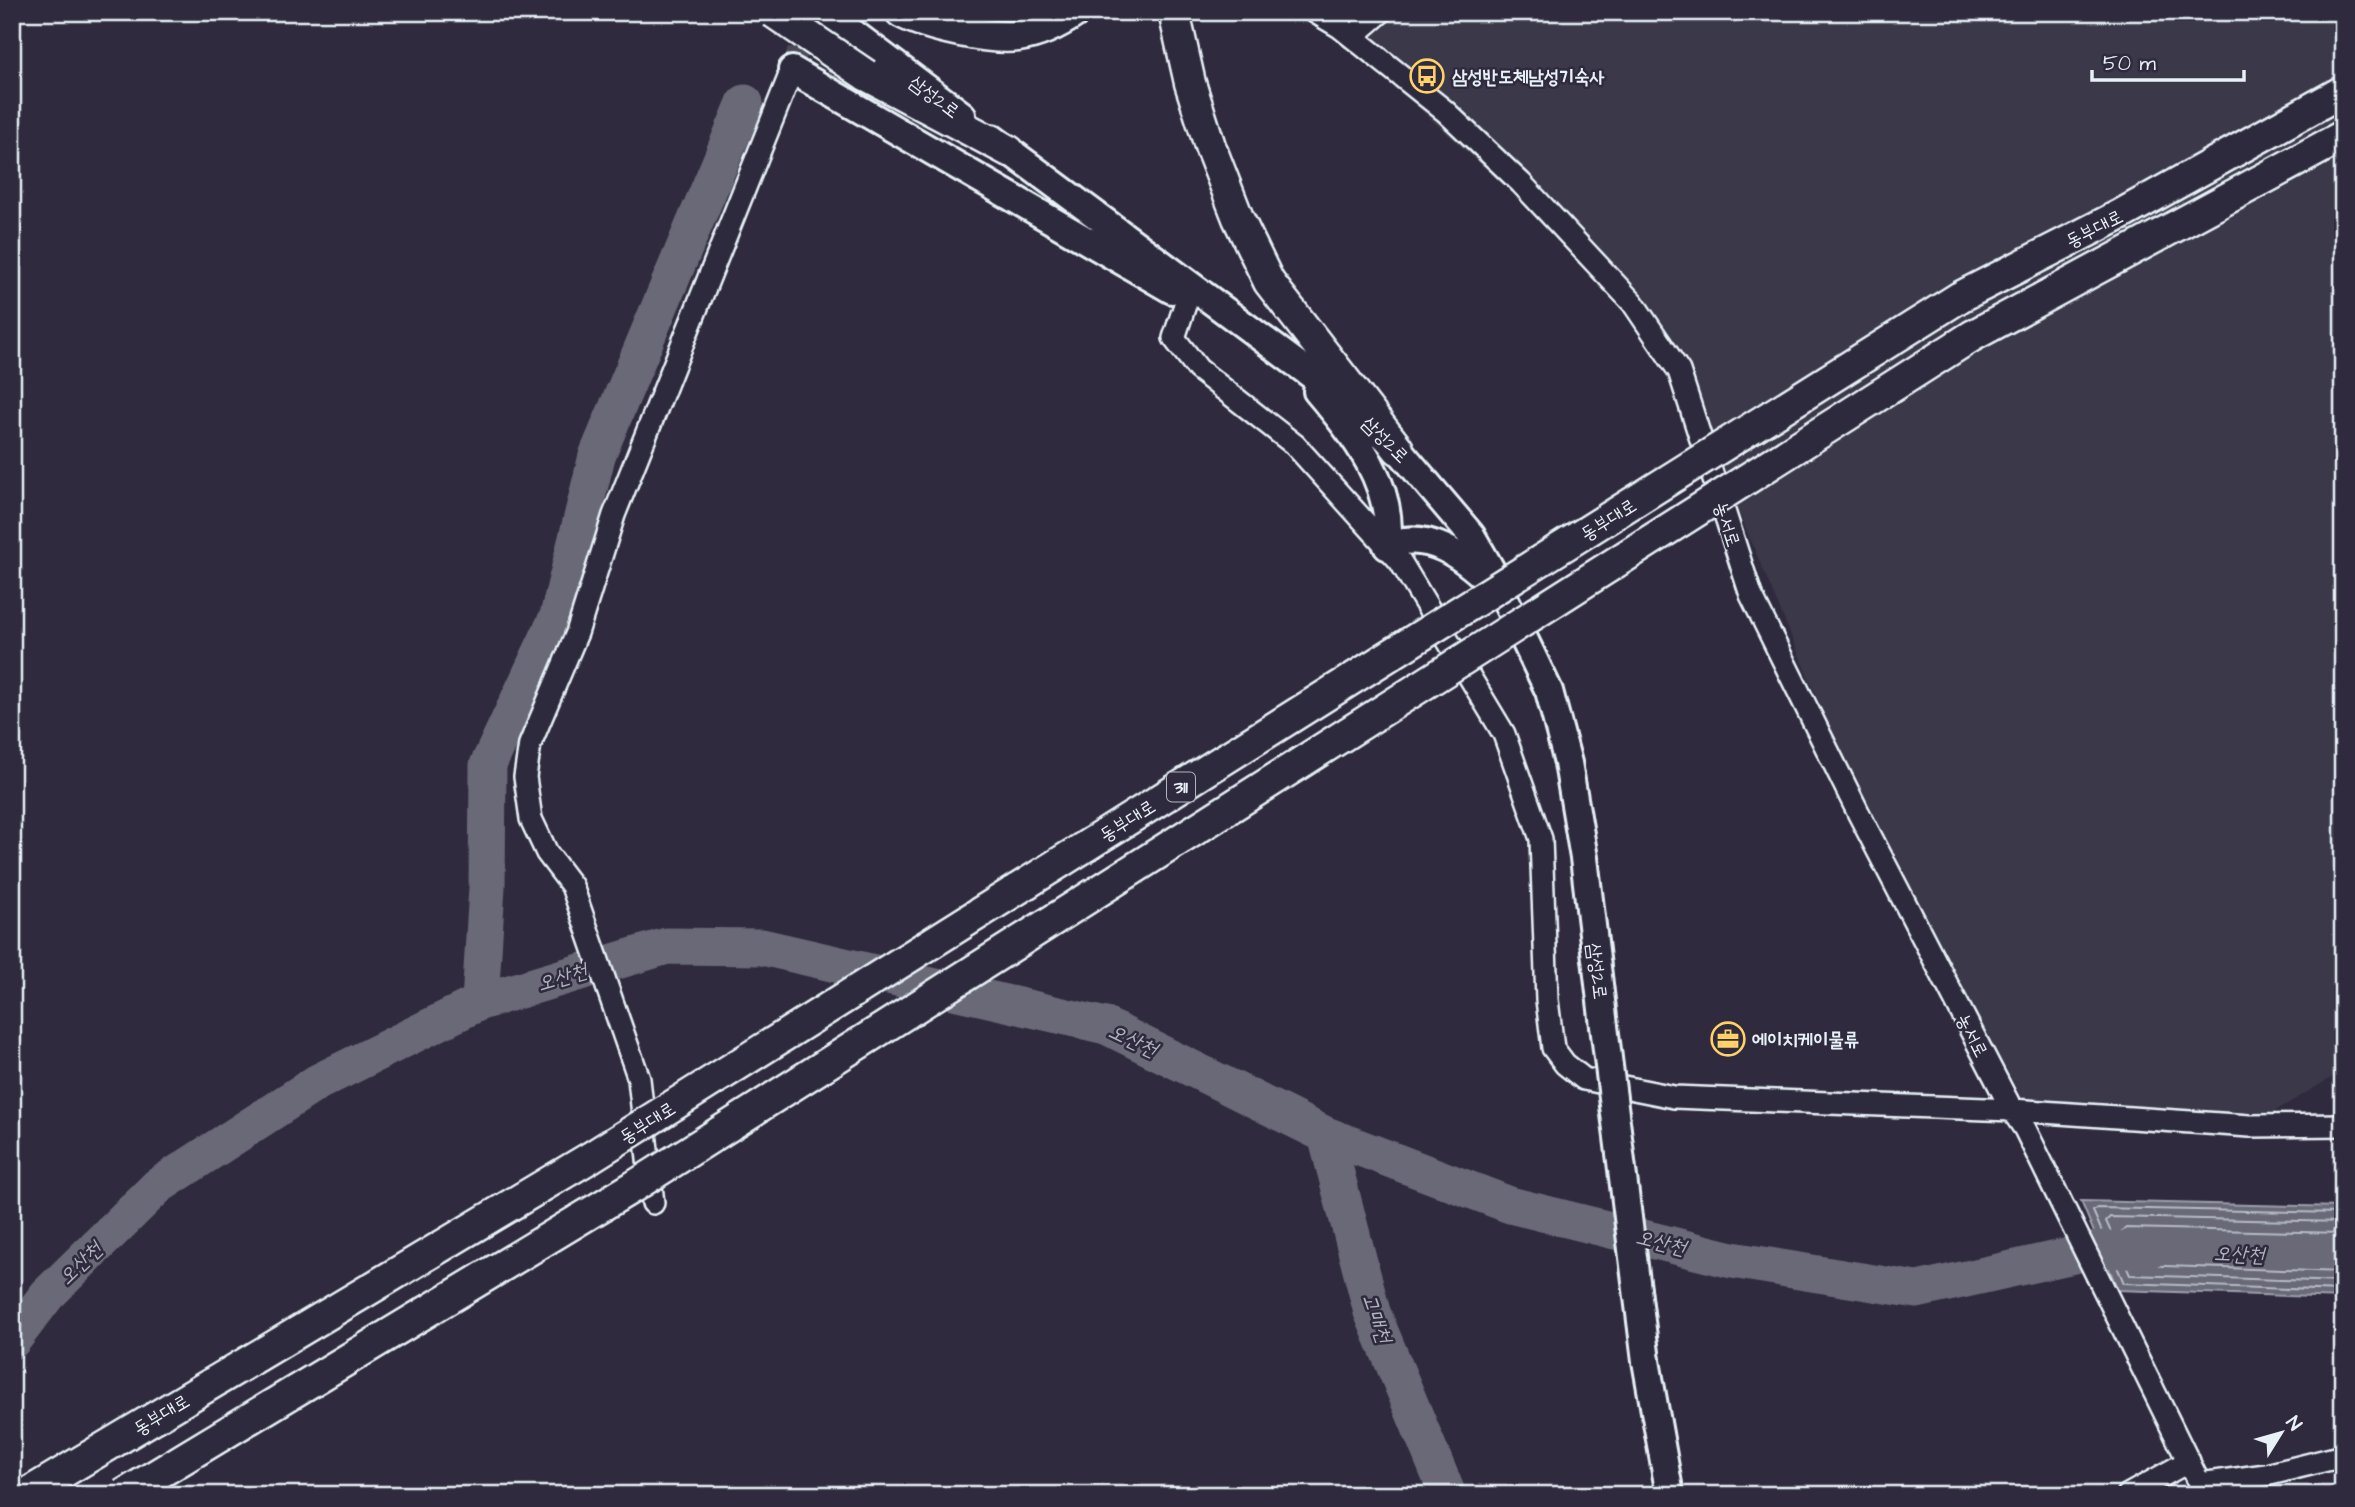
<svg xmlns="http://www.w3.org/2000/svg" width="2355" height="1507" viewBox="0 0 2355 1507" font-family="'Architects Daughter','Poor Story',sans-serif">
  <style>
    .built { fill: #3b3749 }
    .water { fill: #696978; stroke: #9c9fab; stroke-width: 2 }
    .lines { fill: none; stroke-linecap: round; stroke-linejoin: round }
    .shore { stroke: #b5bbc5; stroke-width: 2 }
    .river { stroke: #696978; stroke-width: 37 }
    .minor-tunnel { stroke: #4b4859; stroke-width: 21; stroke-dasharray: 21 10; stroke-linecap: butt }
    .minor-casing { stroke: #e8f1f8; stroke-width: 26 }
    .major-casing { stroke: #e8f1f8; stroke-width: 32 }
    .highway-casing { stroke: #e8f1f8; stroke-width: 35 }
    .minor { stroke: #2f2a3d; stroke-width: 21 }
    .major { stroke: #2f2a3d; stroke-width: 26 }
    .highway { stroke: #2f2a3d; stroke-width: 30 }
    .major-bridge-casing { stroke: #e8f1f8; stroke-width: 32; stroke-linecap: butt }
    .highway-bridge-casing { stroke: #e8f1f8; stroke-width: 35; stroke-linecap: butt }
    .major-bridge { stroke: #2f2a3d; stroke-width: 26 }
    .highway-bridge { stroke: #2f2a3d; stroke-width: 30 }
    .labels { text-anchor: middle; stroke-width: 5; stroke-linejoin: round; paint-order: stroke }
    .shield { fill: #2f2a3d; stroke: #b0b5c0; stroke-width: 2 }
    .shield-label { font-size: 18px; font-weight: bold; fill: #e8f1f8 }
    .poi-label { font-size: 19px; font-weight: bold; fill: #e8f1f8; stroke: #2f2a3d; text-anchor: start }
    .street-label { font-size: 19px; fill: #e8f1f8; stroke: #2f2a3d }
    .water-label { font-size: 21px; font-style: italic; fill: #afb4be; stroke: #2f2a3d }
  </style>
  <rect width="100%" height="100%" fill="#2f2a3d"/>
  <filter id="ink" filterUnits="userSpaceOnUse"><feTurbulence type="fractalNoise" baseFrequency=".0143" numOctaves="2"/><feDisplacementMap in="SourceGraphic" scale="14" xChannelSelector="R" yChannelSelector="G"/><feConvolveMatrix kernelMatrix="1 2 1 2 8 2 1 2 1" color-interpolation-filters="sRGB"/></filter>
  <g filter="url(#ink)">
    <path class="built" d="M1313,12H2343V1071L2257,1122L2023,1100L1864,809L1685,385L1592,266Z"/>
    <path class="water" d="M2081,1201L2343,1207V1298L2118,1290Z"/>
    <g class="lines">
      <path class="shore" d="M2343,1213L2097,1208L2093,1211L2124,1283L2343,1291
        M2343,1222L2110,1217L2106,1221L2130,1275L2343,1282
        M2343,1233L2126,1228L2122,1231L2137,1265L2343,1272"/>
      <path class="river" d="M480,1002L487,887L488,765L558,616L597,456L745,103
        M1326,1135L1372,1312L1448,1495
        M12,1341L47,1295L158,1186L318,1082L480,1002L667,946L762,947L1106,1026L1326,1135L1510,1205L1732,1260L1917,1290L2101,1249L2149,1251"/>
      <path class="minor-tunnel" d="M792,70L809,12"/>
      <defs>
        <path id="minor" d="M1315,12L1340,27L1445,111L1521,183L1633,303L1679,371L1751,595L1859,814L2012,1110L2025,1129L2205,1495
          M1352,37L1381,12
          M1187,299L1174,338L1198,369L1295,445L1400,561L1504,734L1541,839L1547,1000L1553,1048L1565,1064L1584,1079L1674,1097L2012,1110L2250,1126L2343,1125
          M653,1203L639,1079L572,886L547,853L531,819L525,777L530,744L577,633L614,515L792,70
          M2200,1484L2266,1475L2343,1456
          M2128,1495L2189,1461"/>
        <path id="major" d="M825,12L962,115
          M792,70L1172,290
          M992,138L1348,402L1398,449L1471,535L1490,568L1549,691L1568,763L1584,858L1604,1026
          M1317,391C1355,436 1395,485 1387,546C1427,528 1464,557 1492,584
          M1646,1361L1670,1495"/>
        <path id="highway" d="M901,12C927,26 990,40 1019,36C1038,33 1059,23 1075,12
          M1174,12L1190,83L1210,146L1238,218L1269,282L1398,449
          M866,75L1009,151"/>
      </defs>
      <use href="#minor" class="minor-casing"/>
      <use href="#major" class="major-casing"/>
      <use href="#highway" class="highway-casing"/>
      <use href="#minor" class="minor"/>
      <use href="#major" class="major"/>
      <use href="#highway" class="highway"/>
      <defs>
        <path id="major-bridge" d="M1604,1026L1646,1361"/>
        <path id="highway-bridge" d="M773,12L866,75
          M25,1495L591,1157L1960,297L2120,215L2343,91
          M123,1495L633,1187L1972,336L2343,136"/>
      </defs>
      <use href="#major-bridge" class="major-bridge-casing"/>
      <use href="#highway-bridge" class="highway-bridge-casing"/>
      <use href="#major-bridge" class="major-bridge"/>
      <use href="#highway-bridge" class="highway-bridge"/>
    </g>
  </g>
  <defs>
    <symbol id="bus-ring" viewBox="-11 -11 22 22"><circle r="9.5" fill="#2f2a3d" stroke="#ffd166" stroke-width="1.5"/><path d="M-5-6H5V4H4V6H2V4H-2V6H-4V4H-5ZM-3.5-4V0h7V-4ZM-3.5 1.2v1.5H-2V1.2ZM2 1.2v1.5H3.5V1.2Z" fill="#ffd166"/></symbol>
    <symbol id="office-ring" viewBox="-11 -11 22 22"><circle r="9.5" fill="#2f2a3d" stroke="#ffd166" stroke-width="1.5"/><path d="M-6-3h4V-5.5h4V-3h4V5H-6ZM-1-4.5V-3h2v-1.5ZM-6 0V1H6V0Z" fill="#ffd166"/></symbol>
  </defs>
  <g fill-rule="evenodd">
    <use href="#bus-ring" x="1408" y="57" width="38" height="38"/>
    <use href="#office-ring" x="1709" y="1020" width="38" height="38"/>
  </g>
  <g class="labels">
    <rect class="shield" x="1167" y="772.5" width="28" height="29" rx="5"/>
    <g class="shield-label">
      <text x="1181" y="793">311</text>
    </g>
    <g class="poi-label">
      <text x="1452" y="83">삼성반도체남성기숙사</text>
      <text x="1752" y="1046">에이치케이물류</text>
    </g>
    <g class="street-label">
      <text transform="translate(935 96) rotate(37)" y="7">삼성2로</text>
      <text transform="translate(2094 228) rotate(-27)" y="7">동부대로</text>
      <text transform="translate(1386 439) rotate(45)" y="7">삼성2로</text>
      <text transform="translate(1608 519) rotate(-32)" y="7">동부대로</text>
      <text transform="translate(1728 524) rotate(72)" y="7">농서로</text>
      <text transform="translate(1127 820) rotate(-32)" y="7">동부대로</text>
      <text transform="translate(1598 971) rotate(83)" y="7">삼성2로</text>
      <text transform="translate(1973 1035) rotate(63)" y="7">농서로</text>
      <text transform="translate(647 1122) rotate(-32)" y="7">동부대로</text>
      <text transform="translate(161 1414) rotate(-31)" y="7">동부대로</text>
    </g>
    <g class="water-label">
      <text transform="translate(562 977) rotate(-17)" y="7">오산천</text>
      <text transform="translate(1133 1040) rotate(25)" y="7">오산천</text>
      <text transform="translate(1661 1242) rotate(14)" y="7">오산천</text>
      <text transform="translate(2239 1254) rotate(2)" y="7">오산천</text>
      <text transform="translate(80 1263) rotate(-44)" y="7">오산천</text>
      <text transform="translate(1377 1318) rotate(71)" y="7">고매천</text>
    </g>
  </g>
  <rect width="2355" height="1507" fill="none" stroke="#2f2a3d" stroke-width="42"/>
  <rect x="21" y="21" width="2313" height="1465" fill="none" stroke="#e8f1f8" stroke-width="2.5" filter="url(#ink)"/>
  <g transform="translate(2281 1433) rotate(53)" stroke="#2f2a3d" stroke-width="5" paint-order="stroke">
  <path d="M0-5L12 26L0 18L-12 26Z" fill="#e8f1f8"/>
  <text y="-10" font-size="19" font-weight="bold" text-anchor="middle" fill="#e8f1f8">N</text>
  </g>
  <path d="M2092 70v10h152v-10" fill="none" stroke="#e8f1f8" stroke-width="3.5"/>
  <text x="2103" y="70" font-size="21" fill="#e8f1f8" stroke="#2f2a3d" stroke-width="5" paint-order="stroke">50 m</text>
</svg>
